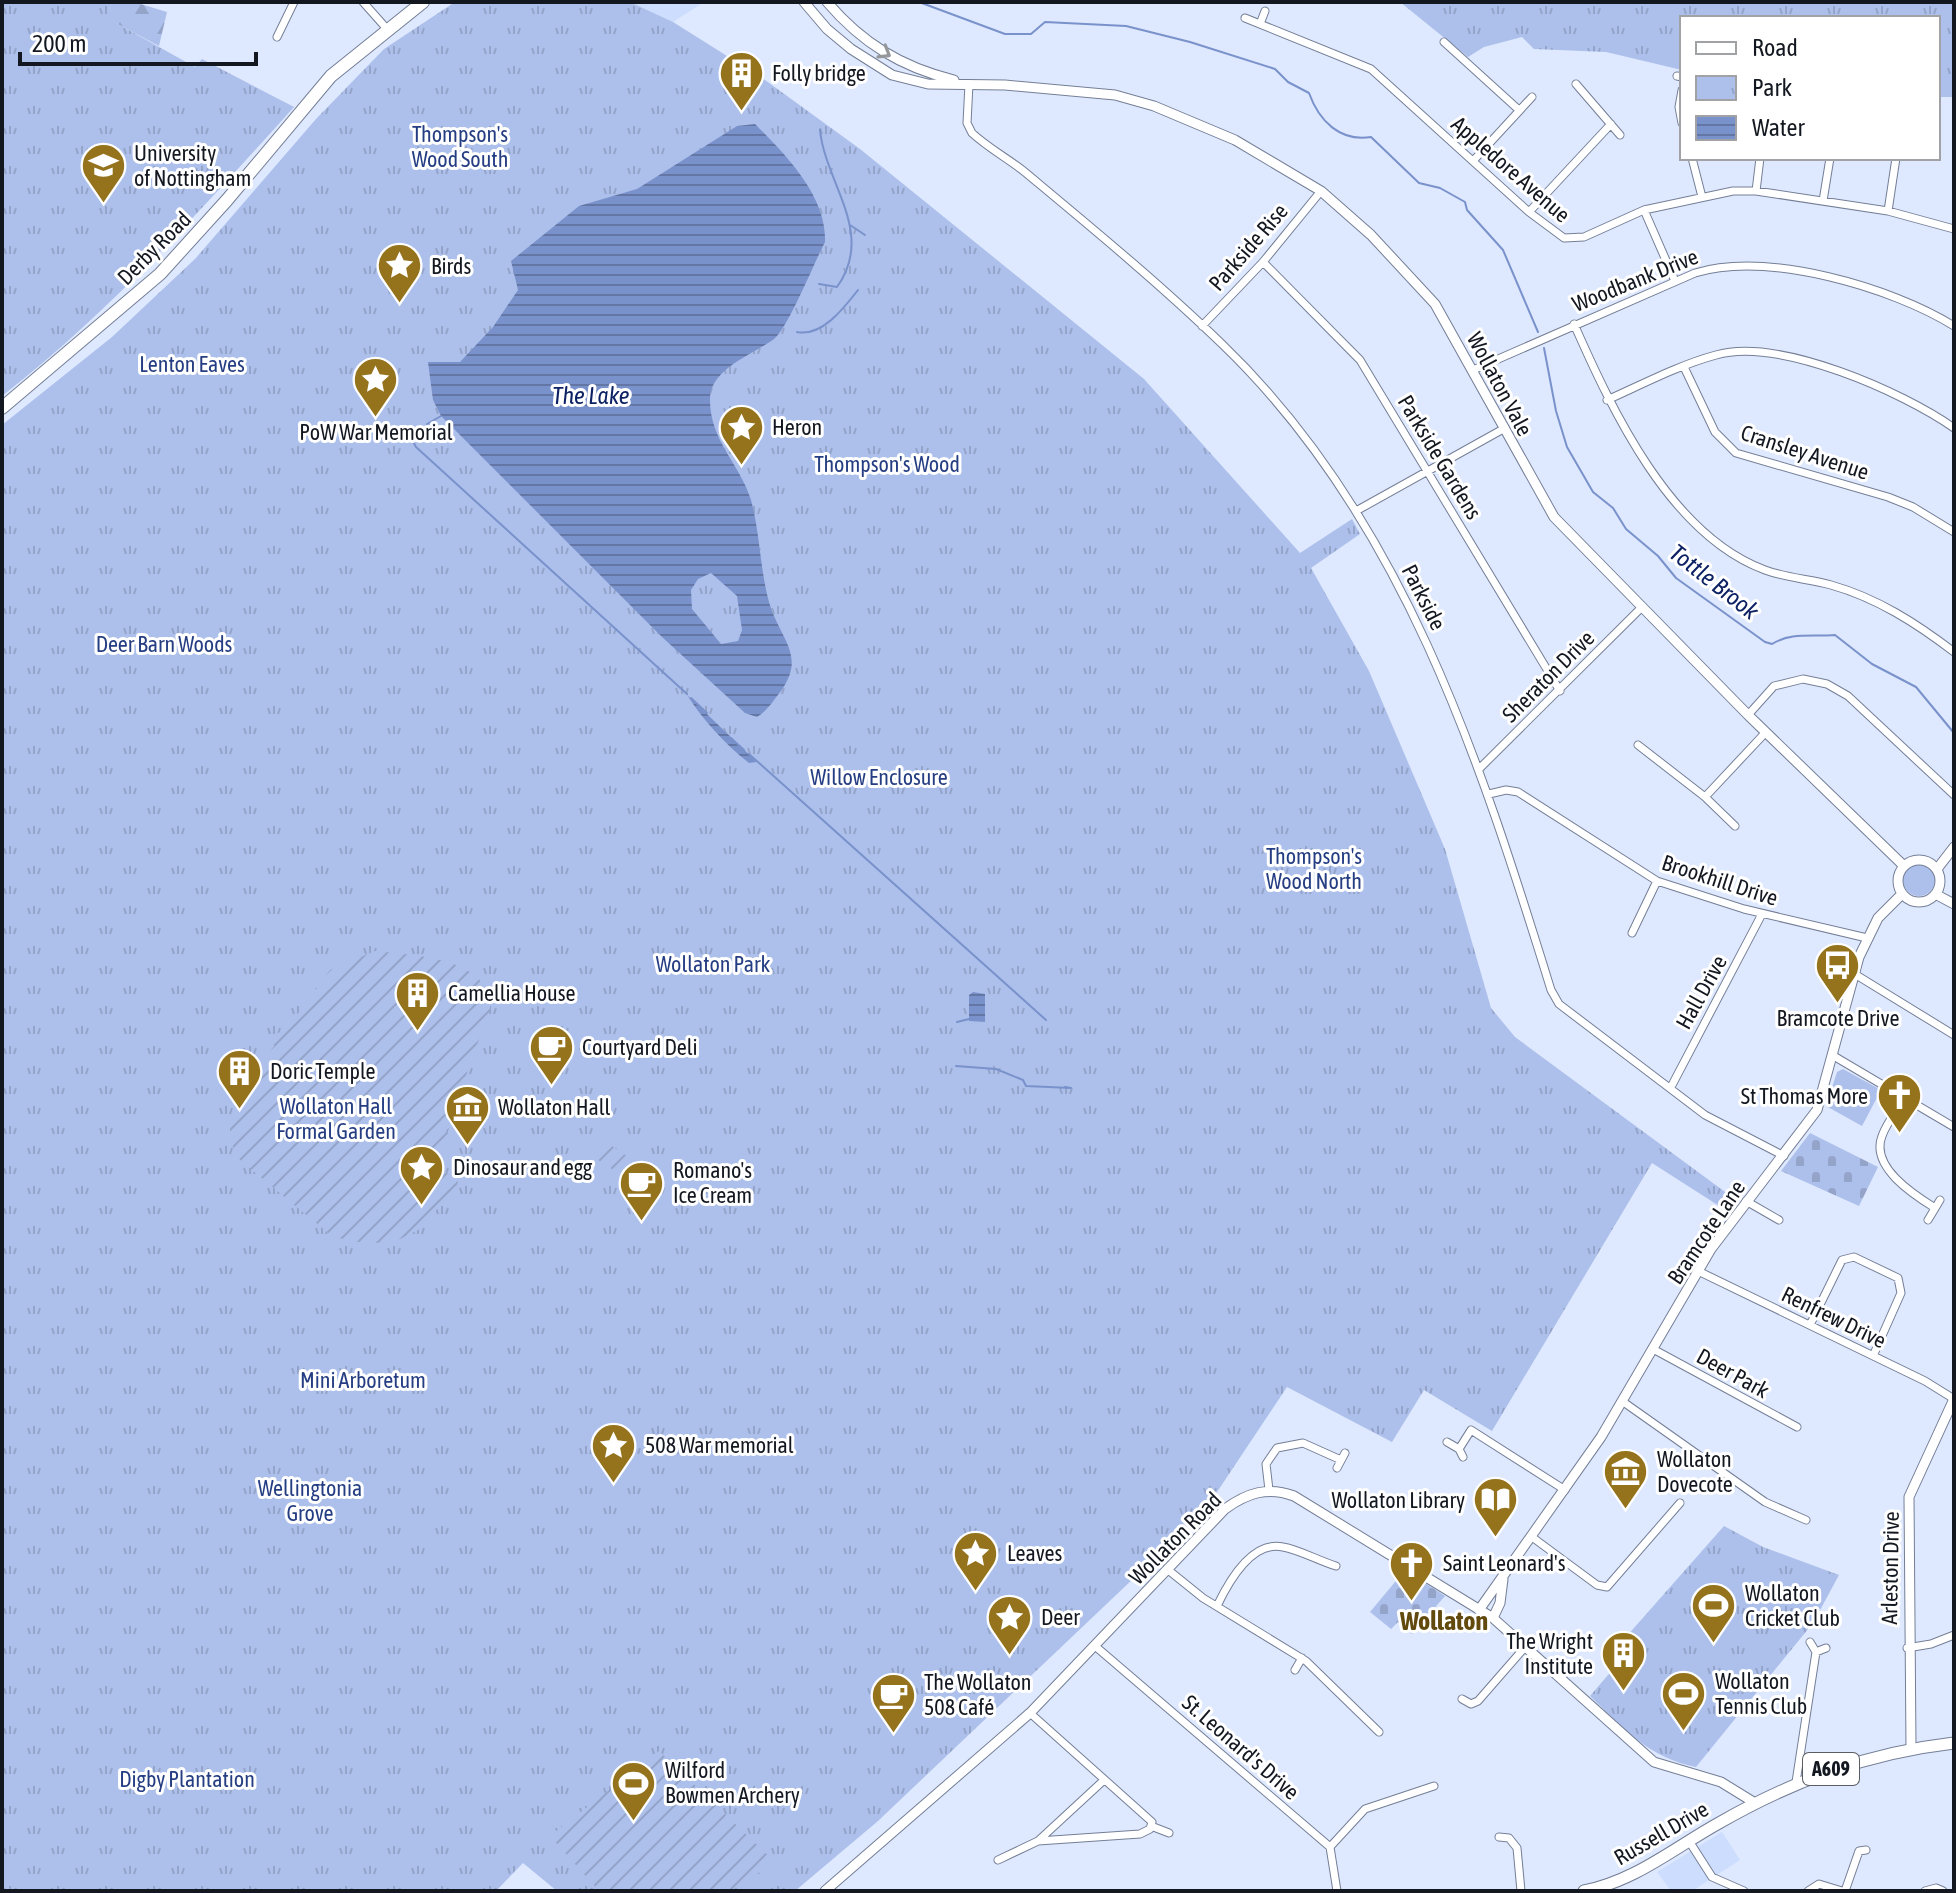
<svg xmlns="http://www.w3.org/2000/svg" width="1956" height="1893" viewBox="0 0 1956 1893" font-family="'Asap Condensed',sans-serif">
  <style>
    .built { fill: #cdddfe }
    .grass { fill: #adc0eb }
    .forest { fill: url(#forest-firs) }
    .cemetery { fill: url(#cemetery-stones) }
    .park { fill: url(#park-tufts) }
    .garden { fill: url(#garden-furrows) }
    .water { fill: url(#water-rules); fill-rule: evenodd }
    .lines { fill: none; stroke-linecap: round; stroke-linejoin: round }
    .stream { stroke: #7a92cb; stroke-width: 2 }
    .street-casing { stroke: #747f97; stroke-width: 9 }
    .secondary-casing { stroke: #747f97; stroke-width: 11 }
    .primary-casing { stroke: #747f97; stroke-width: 13 }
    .highway-casing { stroke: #747f97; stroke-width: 14 }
    .street { stroke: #fff; stroke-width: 7 }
    .secondary { stroke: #fff; stroke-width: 9 }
    .primary { stroke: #fff; stroke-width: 11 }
    .highway { stroke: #fff; stroke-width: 12 }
    .oneway { stroke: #95979b }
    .labels { text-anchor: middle; stroke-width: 6; stroke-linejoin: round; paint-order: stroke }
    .shield { fill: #fff; stroke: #5a5d63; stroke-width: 2 }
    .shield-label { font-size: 20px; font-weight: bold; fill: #131720 }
    .poi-label { font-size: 22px; fill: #131720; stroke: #fff; text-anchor: start }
    .park-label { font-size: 22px; fill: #253e83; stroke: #fff }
    .street-label { font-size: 22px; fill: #131720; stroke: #fff }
    .water-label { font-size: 24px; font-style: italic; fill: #0d2264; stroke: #fff }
    .quarter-label { font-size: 26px; font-weight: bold; fill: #624a0e; stroke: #fff }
  </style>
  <defs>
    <pattern id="forest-firs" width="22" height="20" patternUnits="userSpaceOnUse" patternTransform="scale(2)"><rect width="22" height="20" fill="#adc0eb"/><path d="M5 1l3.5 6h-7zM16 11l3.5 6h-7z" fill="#94a4c9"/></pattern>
    <pattern id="cemetery-stones" width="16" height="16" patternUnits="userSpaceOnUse" patternTransform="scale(2)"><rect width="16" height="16" fill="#adc0eb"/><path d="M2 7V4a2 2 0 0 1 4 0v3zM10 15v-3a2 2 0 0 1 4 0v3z" fill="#94a4c9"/></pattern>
    <pattern id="park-tufts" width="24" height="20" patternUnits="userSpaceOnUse" patternTransform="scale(2)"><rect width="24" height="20" fill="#adc0eb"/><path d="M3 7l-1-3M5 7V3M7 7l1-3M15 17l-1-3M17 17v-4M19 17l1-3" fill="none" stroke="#94a4c9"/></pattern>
    <pattern id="garden-furrows" width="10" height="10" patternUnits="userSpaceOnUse" patternTransform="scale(2)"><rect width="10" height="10" fill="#adc0eb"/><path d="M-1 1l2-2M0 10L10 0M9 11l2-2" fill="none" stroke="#94a4c9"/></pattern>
    <pattern id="water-rules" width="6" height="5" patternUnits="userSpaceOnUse" patternTransform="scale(2)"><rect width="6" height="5" fill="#7a92cb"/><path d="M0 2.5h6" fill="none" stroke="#6376a4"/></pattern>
  </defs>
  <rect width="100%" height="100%" fill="#dee8fe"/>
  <path class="built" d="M630,2H704L673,22Z
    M1722,1832L1740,1860L1692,1891H1671L1657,1872Z"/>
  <path class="grass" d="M1903 880a16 16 0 1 1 32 0a16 16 0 1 1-32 0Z
    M1843,1069L1881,1090L1862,1126L1826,1106L1837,1072Z"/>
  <path class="forest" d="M112,2H134L167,12L159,46L106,18Z"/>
  <path class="cemetery" d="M1810,1133L1878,1167L1859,1206L1781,1171Z
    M1405,1570L1445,1596L1412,1634L1398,1622L1391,1629L1370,1612Z"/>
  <path class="park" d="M2,2H112L107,18L195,67L202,59L294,107C203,208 110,312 2,396Z
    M455,2H630L673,22L765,80L860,149L1144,379L1300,553L1352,519L1360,534L1311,568L1369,671L1445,849L1491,1008L1515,1037L1736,1200L1727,1211L1652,1163L1492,1431L1424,1390L1392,1442L1287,1387L1215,1495L1174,1540L878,1821L795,1891H557L523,1863L496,1891H2V425L112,337L195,259L316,119L384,49Z
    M1400,2H1954V97H1938V18H1682V70L1606,52L1534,49L1522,37L1484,47L1468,57Z
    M1724,1526L1763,1547L1839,1575L1813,1623L1696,1767C1649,1758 1623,1728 1590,1696L1626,1654V1637Z"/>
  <path class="garden" d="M375,951C409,955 492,956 490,1008C489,1023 478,1040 473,1054C465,1079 459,1099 445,1122L450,1126L446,1131L449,1134L435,1154L425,1151L420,1159L426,1164L429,1160L458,1181L457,1186L420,1229L398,1240L369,1244L333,1237L240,1160C211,1120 252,1078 274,1046V1034L285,1031L330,970Z
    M601,1142H606L637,1163L627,1179L592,1156Z
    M659,1751L775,1862L731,1891H599L550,1836Z"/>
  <path class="water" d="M755,124C785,154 827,196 825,242C814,263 788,328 774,339C754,354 709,369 710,400C710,441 740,464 751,500C760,533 760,569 769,602C779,638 807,655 781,691C773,701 768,710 757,717L745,713L662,637L441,416L433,400L428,362H460L493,327L518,290L511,261L579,206L637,189L737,126ZM711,573L737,596L742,630L738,641L721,644L692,609L691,590L698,579Z
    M687,695L757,762L749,763C725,744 703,720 687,695Z
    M973,992L985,994V1022L969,1021V995Z"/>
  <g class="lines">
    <path class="stream" d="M919,2L1005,34H1031L1045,22L1126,26L1190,42L1275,69L1288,82L1309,93C1319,121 1340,142 1371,137L1419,183L1440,188L1465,202L1467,210L1503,250L1538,332
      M850,225L865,235
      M819,284L837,287C876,233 825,183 820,130
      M797,332C822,337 844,308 858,290
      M1544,348L1556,411L1567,447L1593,492L1613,508L1626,529L1658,556L1676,578L1765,642L1772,644C1791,632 1812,637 1835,635L1872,664L1916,687L1954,733
      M427,424L441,416
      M411,438L416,447L687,694
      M691,698L707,713
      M731,738L744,750
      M749,754L1046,1020
      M957,1022L969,1019
      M956,1066L996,1069L1023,1080L1026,1086L1071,1088L1065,1087
      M2,1889H3"/>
    <defs>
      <path id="street" d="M363,2L387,29
        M1245,18L1371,69L1529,212L1564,238L1584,237L1644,210L1733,191H1756L1888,211L1954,229
        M1260,24L1265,11
        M277,37L294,2
        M1444,42L1519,110
        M1677,76L1682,77
        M969,84L967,123L972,133C988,148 1009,159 1026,173C1092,228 1160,284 1222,344C1402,517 1479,757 1551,990L1559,1004L1705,1115L1784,1156
        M1576,84L1620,135
        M1682,90L1679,107L1682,123
        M1692,158L1702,197
        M1473,161L1532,97
        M1756,191L1760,158
        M1823,201L1830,158
        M1644,210L1675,281
        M1888,211L1896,158
        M1529,212L1611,124
        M1263,262L1360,360L1560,691
        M1574,324C1612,410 1670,535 1765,570C1786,578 1809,579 1831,585C1877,598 1916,623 1954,652
        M1202,326L1263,262L1321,191
        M1684,367L1715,432L1736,453L1888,497L1913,507L1954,532
        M1473,370L1695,273C1768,251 1891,287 1954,326
        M1607,400C1643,384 1679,365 1716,355C1779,337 1903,392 1954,428
        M1356,511L1505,428
        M1748,715L1774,686L1803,679L1827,684L1848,696L1954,795
        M1638,745L1705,797L1735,826
        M1480,768L1641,608
        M1489,794L1506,790L1518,792L1657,881L1744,909L1867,938
        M1705,797L1766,732
        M1632,933L1657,881
        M1853,973L1954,1035
        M1832,1055L1954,1127
        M1671,1087L1762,914
        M1905,1097C1898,1109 1887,1122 1882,1136C1870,1167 1914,1195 1935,1208
        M1746,1201L1779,1220
        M1928,1220L1940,1200
        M1698,1271L1925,1381L1954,1399
        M1810,1325L1842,1260L1854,1257L1898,1278L1901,1293L1873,1356
        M1653,1349L1797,1427
        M1622,1401L1765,1502L1806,1520
        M1447,1442L1459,1449L1463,1457
        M1459,1449L1471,1430L1565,1490
        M1337,1468L1345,1453
        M1269,1490L1266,1464L1277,1448L1303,1443L1341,1460
        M1532,1537L1597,1585L1607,1587L1680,1503
        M1167,1569L1203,1598L1306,1661L1379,1732
        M1217,1606C1228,1583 1251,1540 1283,1547C1300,1550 1319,1561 1336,1566
        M1810,1642L1816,1652L1826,1648
        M1095,1646L1330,1847L1337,1891
        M1907,1648L1931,1644L1954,1635
        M1295,1670L1302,1658
        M1462,1699L1471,1704L1478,1701L1526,1646
        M1030,1713L1152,1822L1150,1829L1140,1834L1038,1841L1103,1781
        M1796,1782L1816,1652
        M1151,1826L1169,1833
        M1499,1837L1509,1838L1517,1848L1521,1891
        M1689,1841L1712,1877L1744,1891
        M1330,1847L1365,1809L1434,1786
        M998,1860L1038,1841
        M1808,1891L1819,1884L1842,1891
        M1845,1891L1859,1851L1866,1850
        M1925,1891L1936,1888L1943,1891"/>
      <path id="secondary" d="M804,2L827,29L851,49L892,75L928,84L1005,85L1115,95L1154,106L1235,140L1321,191L1371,235L1435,304L1554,517L1748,715L1904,866
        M827,2C862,43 901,67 954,80
        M1898 881a21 21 0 1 1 42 0a21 21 0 1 1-42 0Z
        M1937,869L1954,847
        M1937,895L1954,904
        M1479,1610L1601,1437L1711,1249L1817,1110L1859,957L1878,918L1902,894
        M1493,1618L1500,1603L1503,1579
        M1911,1748L1909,1497L1954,1399
        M825,1891L1030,1713L1225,1509C1247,1493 1268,1486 1294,1496L1493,1618L1654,1762L1721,1782L1755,1803"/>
      <path id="primary" d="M1584,1891C1635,1881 1674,1848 1719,1823C1794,1780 1868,1753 1954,1743"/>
      <path id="highway" d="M2,408L160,274L227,200L331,76L423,2"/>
    </defs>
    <use href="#street" class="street-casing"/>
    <use href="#secondary" class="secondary-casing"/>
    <use href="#primary" class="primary-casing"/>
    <use href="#highway" class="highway-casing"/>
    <use href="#street" class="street"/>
    <use href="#secondary" class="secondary"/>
    <use href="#primary" class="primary"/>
    <use href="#highway" class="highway"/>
  </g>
  <defs><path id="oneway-chevron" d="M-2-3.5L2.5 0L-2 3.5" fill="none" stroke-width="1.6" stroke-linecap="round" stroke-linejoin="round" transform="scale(2)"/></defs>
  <use class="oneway" href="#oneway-chevron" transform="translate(885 53) rotate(31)"/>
  <defs>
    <symbol id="building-pin" viewBox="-11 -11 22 30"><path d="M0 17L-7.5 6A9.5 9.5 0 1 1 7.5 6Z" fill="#95731c" stroke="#fff"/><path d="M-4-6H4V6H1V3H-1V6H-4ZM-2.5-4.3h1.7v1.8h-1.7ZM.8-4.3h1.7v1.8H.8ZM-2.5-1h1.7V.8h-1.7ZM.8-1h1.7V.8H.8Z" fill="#fff"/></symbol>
    <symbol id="university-pin" viewBox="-11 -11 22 30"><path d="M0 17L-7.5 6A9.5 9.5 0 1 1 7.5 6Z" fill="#95731c" stroke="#fff"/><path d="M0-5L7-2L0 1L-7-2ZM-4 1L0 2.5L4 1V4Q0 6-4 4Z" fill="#fff"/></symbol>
    <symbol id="sight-pin" viewBox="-11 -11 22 30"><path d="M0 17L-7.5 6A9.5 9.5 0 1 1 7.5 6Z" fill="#95731c" stroke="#fff"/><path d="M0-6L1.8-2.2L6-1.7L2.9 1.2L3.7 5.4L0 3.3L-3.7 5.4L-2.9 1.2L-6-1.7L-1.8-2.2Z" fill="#fff"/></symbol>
    <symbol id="bus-pin" viewBox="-11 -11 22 30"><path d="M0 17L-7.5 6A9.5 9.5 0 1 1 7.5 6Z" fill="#95731c" stroke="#fff"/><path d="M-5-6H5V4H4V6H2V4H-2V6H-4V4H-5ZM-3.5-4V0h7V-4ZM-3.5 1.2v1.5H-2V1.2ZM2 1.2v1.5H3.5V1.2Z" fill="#fff"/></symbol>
    <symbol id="cafe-pin" viewBox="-11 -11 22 30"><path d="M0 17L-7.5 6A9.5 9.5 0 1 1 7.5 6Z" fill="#95731c" stroke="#fff"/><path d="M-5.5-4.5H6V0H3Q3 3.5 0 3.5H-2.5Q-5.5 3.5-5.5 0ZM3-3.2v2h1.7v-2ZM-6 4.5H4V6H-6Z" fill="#fff"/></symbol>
    <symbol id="church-pin" viewBox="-11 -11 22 30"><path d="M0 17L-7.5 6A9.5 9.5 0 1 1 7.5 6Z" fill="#95731c" stroke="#fff"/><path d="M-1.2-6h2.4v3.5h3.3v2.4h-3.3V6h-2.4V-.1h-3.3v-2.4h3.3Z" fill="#fff"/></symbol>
    <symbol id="museum-pin" viewBox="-11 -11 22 30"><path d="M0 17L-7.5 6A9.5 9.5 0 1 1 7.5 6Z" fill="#95731c" stroke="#fff"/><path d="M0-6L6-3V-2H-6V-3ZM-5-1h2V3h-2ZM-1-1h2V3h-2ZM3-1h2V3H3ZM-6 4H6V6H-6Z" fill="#fff"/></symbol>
    <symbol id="library-pin" viewBox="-11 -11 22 30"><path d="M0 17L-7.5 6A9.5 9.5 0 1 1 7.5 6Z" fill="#95731c" stroke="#fff"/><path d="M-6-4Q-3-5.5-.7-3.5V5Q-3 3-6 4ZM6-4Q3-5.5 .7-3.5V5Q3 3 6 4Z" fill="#fff"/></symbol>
    <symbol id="stadium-pin" viewBox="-11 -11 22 30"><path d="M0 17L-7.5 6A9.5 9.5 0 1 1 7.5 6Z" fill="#95731c" stroke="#fff"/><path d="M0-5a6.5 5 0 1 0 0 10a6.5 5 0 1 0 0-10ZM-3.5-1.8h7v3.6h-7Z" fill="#fff"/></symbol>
  </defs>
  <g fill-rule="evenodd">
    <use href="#building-pin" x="716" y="48" width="51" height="69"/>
    <use href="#university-pin" x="78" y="140" width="51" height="69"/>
    <use href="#sight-pin" x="374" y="240" width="51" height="69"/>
    <use href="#sight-pin" x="350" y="354" width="51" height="69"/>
    <use href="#sight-pin" x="716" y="402" width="51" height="69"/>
    <use href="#bus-pin" x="1812" y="940" width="51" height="69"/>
    <use href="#building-pin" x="392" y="968" width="51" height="69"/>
    <use href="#cafe-pin" x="526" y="1022" width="51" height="69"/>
    <use href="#building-pin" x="214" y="1046" width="51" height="69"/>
    <use href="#church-pin" x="1874" y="1070" width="51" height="69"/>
    <use href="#museum-pin" x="442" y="1082" width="51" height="69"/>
    <use href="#sight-pin" x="396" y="1142" width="51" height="69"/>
    <use href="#cafe-pin" x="616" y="1158" width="51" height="69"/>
    <use href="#sight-pin" x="588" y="1420" width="51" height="69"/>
    <use href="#museum-pin" x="1600" y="1446" width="51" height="69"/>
    <use href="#library-pin" x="1470" y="1474" width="51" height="69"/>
    <use href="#sight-pin" x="950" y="1528" width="51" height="69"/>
    <use href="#church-pin" x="1386" y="1538" width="51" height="69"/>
    <use href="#stadium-pin" x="1688" y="1580" width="51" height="69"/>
    <use href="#sight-pin" x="984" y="1592" width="51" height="69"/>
    <use href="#building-pin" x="1598" y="1628" width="51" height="69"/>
    <use href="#stadium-pin" x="1658" y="1668" width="51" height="69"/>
    <use href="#cafe-pin" x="868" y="1670" width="51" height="69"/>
    <use href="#stadium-pin" x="608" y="1758" width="51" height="69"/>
  </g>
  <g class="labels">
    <rect class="shield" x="1803" y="1753" width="56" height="32" rx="6"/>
    <g class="shield-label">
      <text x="1831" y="1776">A609</text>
    </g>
    <g class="poi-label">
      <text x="772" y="81">Folly bridge</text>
      <text x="134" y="161">University<tspan x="134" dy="25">of Nottingham</tspan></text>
      <text x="431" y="274">Birds</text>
      <text x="772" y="435">Heron</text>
      <text x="376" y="440" text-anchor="middle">PoW War Memorial</text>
      <text x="448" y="1001">Camellia House</text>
      <text x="1838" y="1026" text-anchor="middle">Bramcote Drive</text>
      <text x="582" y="1055">Courtyard Deli</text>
      <text x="270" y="1079">Doric Temple</text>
      <text x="1868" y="1104" text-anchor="end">St Thomas More</text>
      <text x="498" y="1115">Wollaton Hall</text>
      <text x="453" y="1175">Dinosaur and egg</text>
      <text x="673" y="1178">Romano's<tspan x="673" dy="25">Ice Cream</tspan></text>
      <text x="645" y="1453">508 War memorial</text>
      <text x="1657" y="1467">Wollaton<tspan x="1657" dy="25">Dovecote</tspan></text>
      <text x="1465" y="1508" text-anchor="end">Wollaton Library</text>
      <text x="1007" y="1561">Leaves</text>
      <text x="1443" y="1571">Saint Leonard's</text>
      <text x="1745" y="1601">Wollaton<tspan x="1745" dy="25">Cricket Club</tspan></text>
      <text x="1041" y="1625">Deer</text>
      <text x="1593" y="1649" text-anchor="end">The Wright<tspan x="1593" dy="25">Institute</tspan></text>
      <text x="1715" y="1689">Wollaton<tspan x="1715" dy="25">Tennis Club</tspan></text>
      <text x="924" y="1690">The Wollaton<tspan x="924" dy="25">508 Café</tspan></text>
      <text x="665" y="1778">Wilford<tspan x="665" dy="25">Bowmen Archery</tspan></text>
    </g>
    <g class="park-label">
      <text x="460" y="142">Thompson's<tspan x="460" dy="25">Wood South</tspan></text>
      <text x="192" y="372">Lenton Eaves</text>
      <text x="887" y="472">Thompson's Wood</text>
      <text x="164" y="652">Deer Barn Woods</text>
      <text x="879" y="785">Willow Enclosure</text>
      <text x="1314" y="864">Thompson's<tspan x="1314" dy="25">Wood North</tspan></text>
      <text x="713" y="972">Wollaton Park</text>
      <text x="336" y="1114">Wollaton Hall<tspan x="336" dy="25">Formal Garden</tspan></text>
      <text x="363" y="1388">Mini Arboretum</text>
      <text x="310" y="1496">Wellingtonia<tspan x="310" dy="25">Grove</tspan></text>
      <text x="187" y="1787">Digby Plantation</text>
    </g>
    <g class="street-label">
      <text transform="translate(1511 169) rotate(41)" y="8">Appledore Avenue</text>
      <text transform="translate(1248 247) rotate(-49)" y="8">Parkside Rise</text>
      <text transform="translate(154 248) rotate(-45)" y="8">Derby Road</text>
      <text transform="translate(1635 280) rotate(-22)" y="8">Woodbank Drive</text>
      <text transform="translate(1500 384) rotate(62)" y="8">Wollaton Vale</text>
      <text transform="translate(1805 452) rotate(18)" y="8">Cransley Avenue</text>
      <text transform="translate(1440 457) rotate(59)" y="8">Parkside Gardens</text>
      <text transform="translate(1424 597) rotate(63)" y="8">Parkside</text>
      <text transform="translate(1548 676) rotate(-45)" y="8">Sheraton Drive</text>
      <text transform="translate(1720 880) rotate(18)" y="8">Brookhill Drive</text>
      <text transform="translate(1701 992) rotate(-61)" y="8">Hall Drive</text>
      <text transform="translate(1706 1232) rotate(-56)" y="8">Bramcote Lane</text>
      <text transform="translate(1834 1317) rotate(26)" y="8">Renfrew Drive</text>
      <text transform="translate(1733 1373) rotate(29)" y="8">Deer Park</text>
      <text transform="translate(1175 1538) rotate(-45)" y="8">Wollaton Road</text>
      <text transform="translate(1890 1568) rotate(-89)" y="8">Arleston Drive</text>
      <text transform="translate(1241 1747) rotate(41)" y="8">St. Leonard's Drive</text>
      <text transform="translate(1661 1833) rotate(-30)" y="8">Russell Drive</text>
    </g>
    <g class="water-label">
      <text x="591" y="404">The Lake</text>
      <text transform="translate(1714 582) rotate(38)" y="8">Tottle Brook</text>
    </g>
    <g class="quarter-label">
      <text x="1444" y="1630">Wollaton</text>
    </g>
  </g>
  <rect width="1956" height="1893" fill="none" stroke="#131720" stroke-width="8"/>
  <rect x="1680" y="16" width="260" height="144" fill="#ffffff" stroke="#a1a2a6" stroke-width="2"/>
  <rect x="1696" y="42" width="40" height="12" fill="#ffffff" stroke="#a1a2a6" stroke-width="2"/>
  <text x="1752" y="56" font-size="24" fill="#131720">Road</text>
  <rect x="1696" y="76" width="40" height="24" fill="url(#park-tufts)" stroke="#a1a2a6" stroke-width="2"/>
  <text x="1752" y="96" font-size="24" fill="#131720">Park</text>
  <rect x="1696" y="116" width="40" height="24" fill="url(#water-rules)" stroke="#a1a2a6" stroke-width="2"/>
  <text x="1752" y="136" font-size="24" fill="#131720">Water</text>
  <path d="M20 52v12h236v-12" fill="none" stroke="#131720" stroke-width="4"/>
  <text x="32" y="52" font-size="24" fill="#131720" stroke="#ffffff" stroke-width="6" paint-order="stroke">200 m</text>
</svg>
